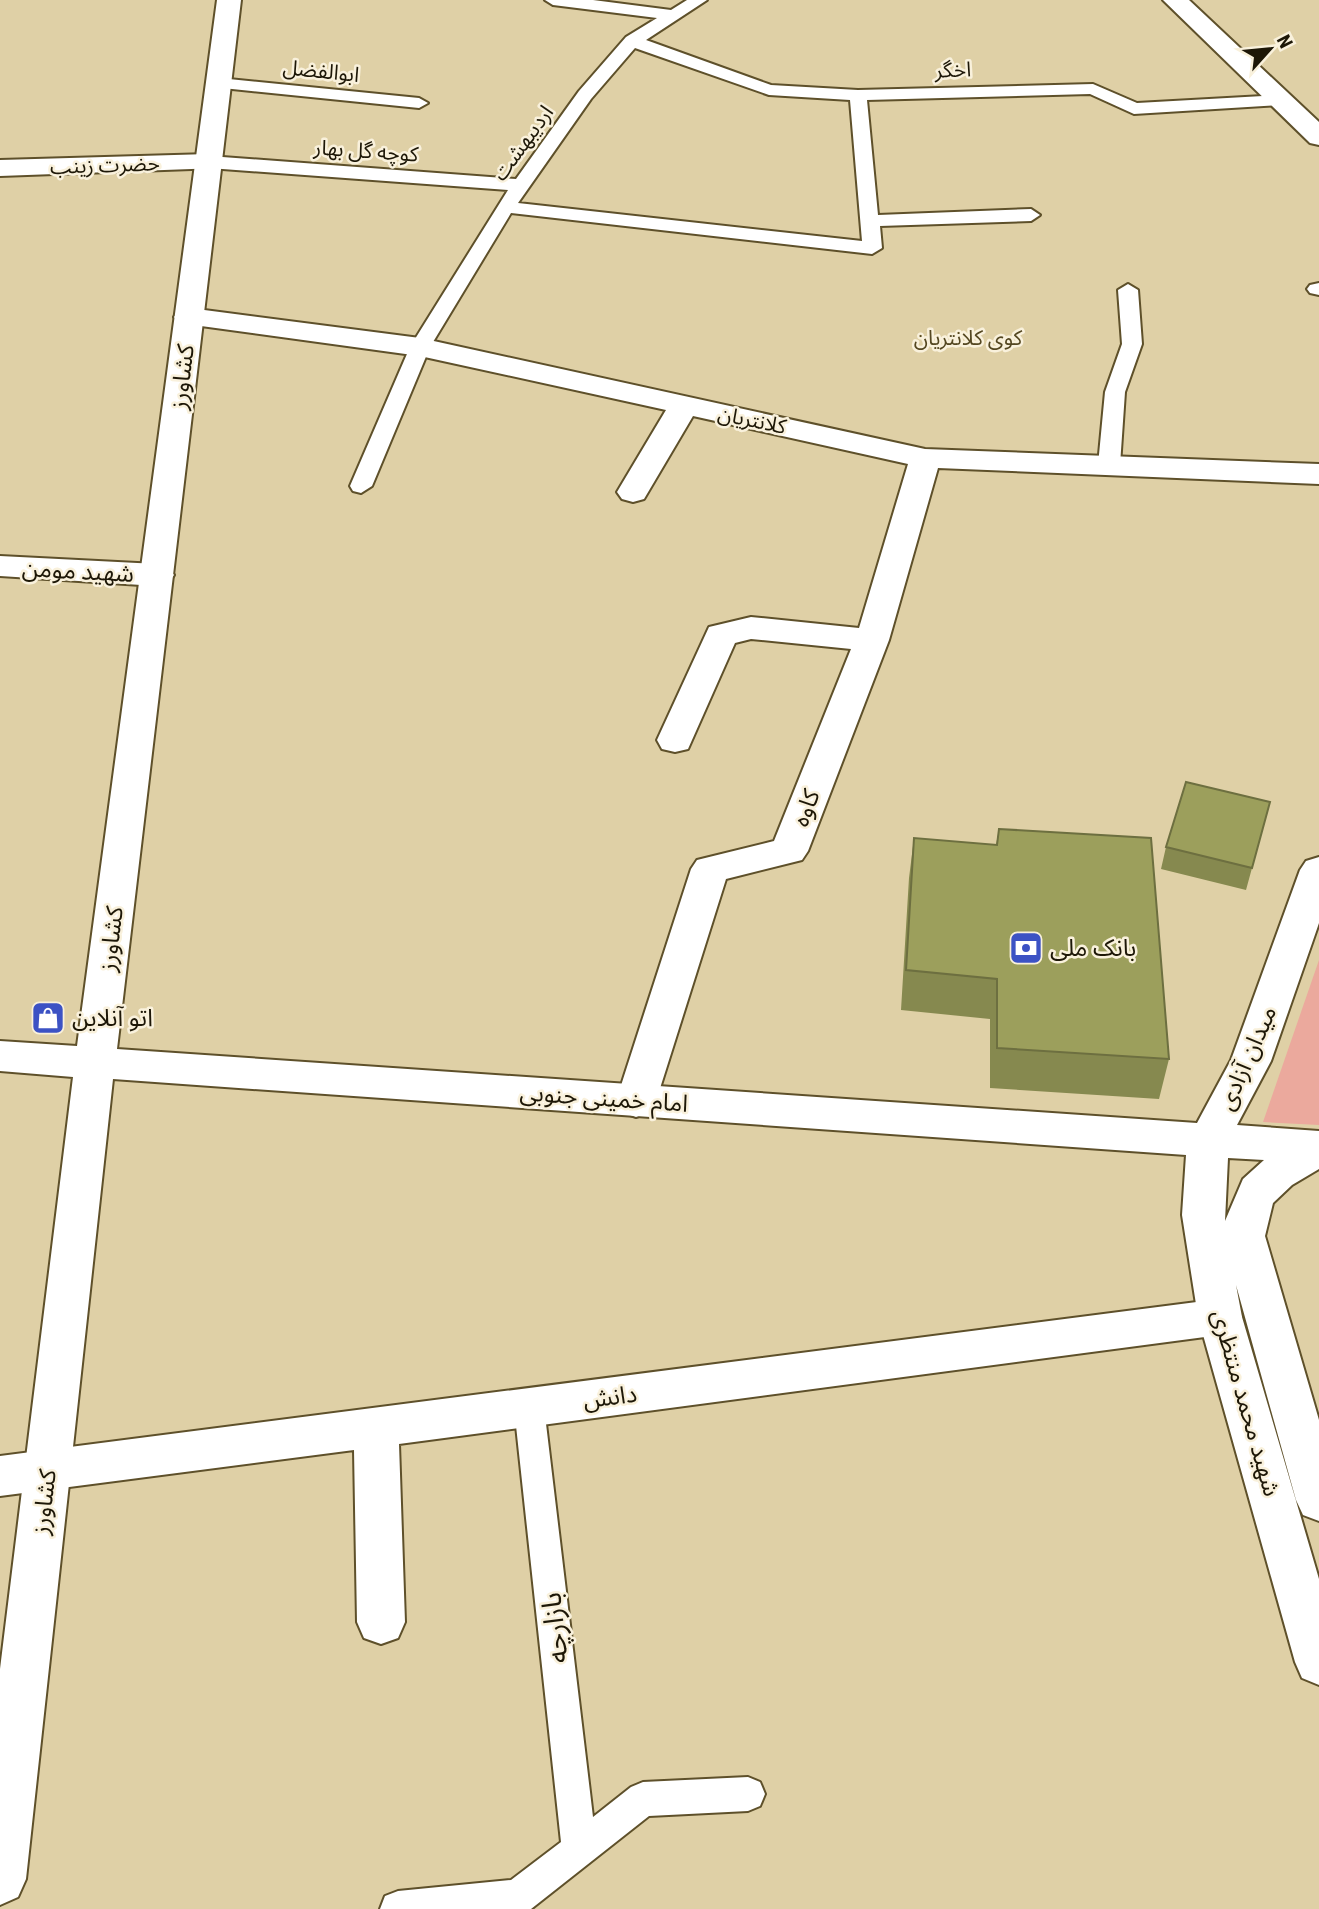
<svg xmlns="http://www.w3.org/2000/svg" width="1319" height="1909" viewBox="0 0 1319 1909" font-family="'Roboto Condensed','Noto Sans Arabic',sans-serif">
  <style>
    .green { fill: #eba99d }
    .lines { fill: none; stroke-linecap: round; stroke-linejoin: round }
    .lane-casing { stroke: #5e502a; stroke-width: 4 }
    .street-casing { stroke: #5e502a; stroke-width: 4 }
    .secondary-casing { stroke: #5e502a; stroke-width: 4 }
    .lane { fill: #fff; fill-rule: evenodd }
    .street { fill: #fff; fill-rule: evenodd }
    .secondary { fill: #fff; fill-rule: evenodd }
    .wall { fill: #86894f }
    .building { fill: #9c9f5c; stroke: #6d6f40; stroke-width: 2 }
    .labels { text-anchor: middle; stroke-width: 5; stroke-linejoin: round; paint-order: stroke }
    .far-street-label { font-size: 21px; fill: #1d1707; stroke: #f9f1dc }
    .far-neighbourhood-label { font-size: 21px; fill: #544721; stroke: #f9f1dc }
    .street-label { font-size: 24px; fill: #1d1707; stroke: #f9f1dc }
    .poi-label { font-size: 24px; fill: #1d1707; stroke: #f9f1dc; text-anchor: start }
    .near-street-label { font-size: 28px; fill: #1d1707; stroke: #f9f1dc }
  </style>
  <rect width="100%" height="100%" fill="#dfd0a6"/>
  <path class="green" d="M1319,960V1125L1263,1122Z"/>
  <g class="lines">
    <defs>
      <path id="lane" d="M545,0H593L671,10L687,0H707L646,40L771,85L858,90L1093,84L1137,103L1279,95L1288,100L1279,105L1134,114L1090,94L867,100L878,215L1031,209L1040,215L1031,221L880,226L882,248L872,254L511,213L430,347L372,486L361,493L353,491L350,486L410,347L508,190L209,168L200,162L209,156L516,179L579,91L626,37L657,18L553,5ZM635,48L769,95L850,100L862,241L518,203L591,99Z
        M219,78L419,98L428,103L419,108L213,87L210,83L213,79Z
        M1319,283V295L1310,293L1307,289L1310,285Z
        M1128,284L1138,290L1142,344L1125,392L1120,465L1109,472L1098,465L1105,392L1122,344L1118,290Z
        M529,1394L540,1398L544,1407L593,1817L631,1787L643,1782L748,1777L760,1782L765,1794L760,1806L748,1811L649,1816L531,1909H380L385,1896L398,1891L511,1880L561,1842L514,1407L518,1398Z"/>
      <path id="street" d="M1163,0H1189L1319,122V145L1310,143Z
        M209,154L219,156L223,162L219,168L0,176V160Z
        M189,308L420,338L925,449L1319,464V484L938,468L889,640L808,851L802,860L726,879L656,1101L650,1112L636,1117L622,1112L616,1101L691,869L697,860L774,841L851,649L751,639L735,643L688,749L675,752L662,749L657,740L709,627L751,617L859,628L908,464L693,416L644,499L633,502L622,499L617,492L666,410L420,356L179,323L174,317L179,311Z
        M0,556L157,564L169,568L174,575L169,582L157,586L0,576Z
        M1220,1299L1235,1304L1242,1317L1235,1330L1220,1335L399,1444L405,1622L398,1638L381,1644L364,1638L357,1622L354,1450L0,1496V1456Z"/>
      <path id="secondary" d="M217,0H241L117,1049L1197,1123L1231,1060L1300,870L1306,861L1319,857V923L1271,1061L1237,1125L1319,1131V1169L1292,1185L1273,1203L1265,1236L1319,1420V1521L1303,1515L1296,1500L1236,1285L1242,1317L1319,1579V1685L1302,1678L1295,1662L1198,1317L1182,1215L1186,1155L113,1079L26,1879L18,1897L0,1905V1669L73,1077L0,1071V1041L77,1046ZM1228,1158L1264,1160L1243,1179L1225,1221Z"/>
    </defs>
    <use href="#lane" class="lane-casing"/>
    <use href="#street" class="street-casing"/>
    <use href="#secondary" class="secondary-casing"/>
    <use href="#lane" class="lane"/>
    <use href="#street" class="street"/>
    <use href="#secondary" class="secondary"/>
  </g>
  <path class="wall" d="M1270,802L1246,890L1161,869L1166,847Z
    M999,829L1169,1059L1159,1099L990,1088V1019L901,1010L909,878L914,838L996,845Z"/>
  <path class="building" d="M1186,782L1270,802L1252,868L1166,847Z
    M999,829L1151,838L1169,1059L997,1048V979L906,970L914,838L997,845Z"/>
  <defs>
    <symbol id="bank-square" viewBox="-11 -11 22 22"><rect x="-9" y="-9" width="18" height="18" rx="4" fill="#3c52c4" stroke="#f9f1dc"/><path d="M-6-4H6V4H-6ZM0-2.3a2.3 2.3 0 1 0 0 4.6a2.3 2.3 0 1 0 0-4.6Z" fill="#fff"/></symbol>
    <symbol id="shop-square" viewBox="-11 -11 22 22"><rect x="-9" y="-9" width="18" height="18" rx="4" fill="#3c52c4" stroke="#f9f1dc"/><path d="M-5-2.5h2.3a2.7 3.5 0 0 1 5.4 0H5L5.5 6h-11ZM-1.5-2.5h3a1.5 2.3 0 0 0-3 0Z" fill="#fff"/></symbol>
  </defs>
  <g fill-rule="evenodd">
    <use href="#bank-square" x="1007" y="929" width="38" height="38"/>
    <use href="#shop-square" x="29" y="999" width="38" height="38"/>
  </g>
  <g class="labels">
    <g class="far-street-label">
      <text transform="translate(953 70) rotate(-2)" y="7">اخگر</text>
      <text transform="translate(321 71) rotate(6)" y="7">ابوالفضل</text>
      <text transform="translate(523 143) rotate(-54)" y="7">اردیبهشت</text>
      <text transform="translate(366 151) rotate(4)" y="7">کوچه گل بهار</text>
      <text transform="translate(105 165) rotate(-2)" y="7">حضرت زینب</text>
      <text transform="translate(752 420) rotate(12)" y="7">کلانتریان</text>
    </g>
    <g class="far-neighbourhood-label">
      <text x="968" y="345">کوی کلانتریان</text>
    </g>
    <g class="street-label">
      <text transform="translate(182 377) rotate(-83)" y="8">کشاورز</text>
      <text transform="translate(78 571) rotate(3)" y="8">شهید مومن</text>
      <text transform="translate(806 808) rotate(-69)" y="8">کاوه</text>
      <text transform="translate(111 939) rotate(-83)" y="8">کشاورز</text>
      <text transform="translate(1247 1058) rotate(-66)" y="8">میدان آزادی</text>
      <text transform="translate(604 1098) rotate(4)" y="8">امام خمینی جنوبی</text>
      <text transform="translate(610 1397) rotate(-7)" y="8">دانش</text>
      <text transform="translate(1246 1403) rotate(74)" y="8">شهید محمد منتظری</text>
      <text transform="translate(44 1502) rotate(-83)" y="8">کشاورز</text>
    </g>
    <g class="poi-label">
      <text x="1050" y="956">بانک ملی</text>
      <text x="72" y="1026">اتو آنلاین</text>
    </g>
    <g class="near-street-label">
      <text transform="translate(554 1628) rotate(-96)" y="10">بازارچه</text>
    </g>
  </g>
  <g transform="translate(1270 49) rotate(63)" stroke="#f9f1dc" stroke-width="5" paint-order="stroke">
  <path d="M0-5L12 26L0 18L-12 26Z" fill="#1d1707"/>
  <text y="-10" font-size="19" font-weight="bold" text-anchor="middle" fill="#1d1707">N</text>
  </g>
</svg>
